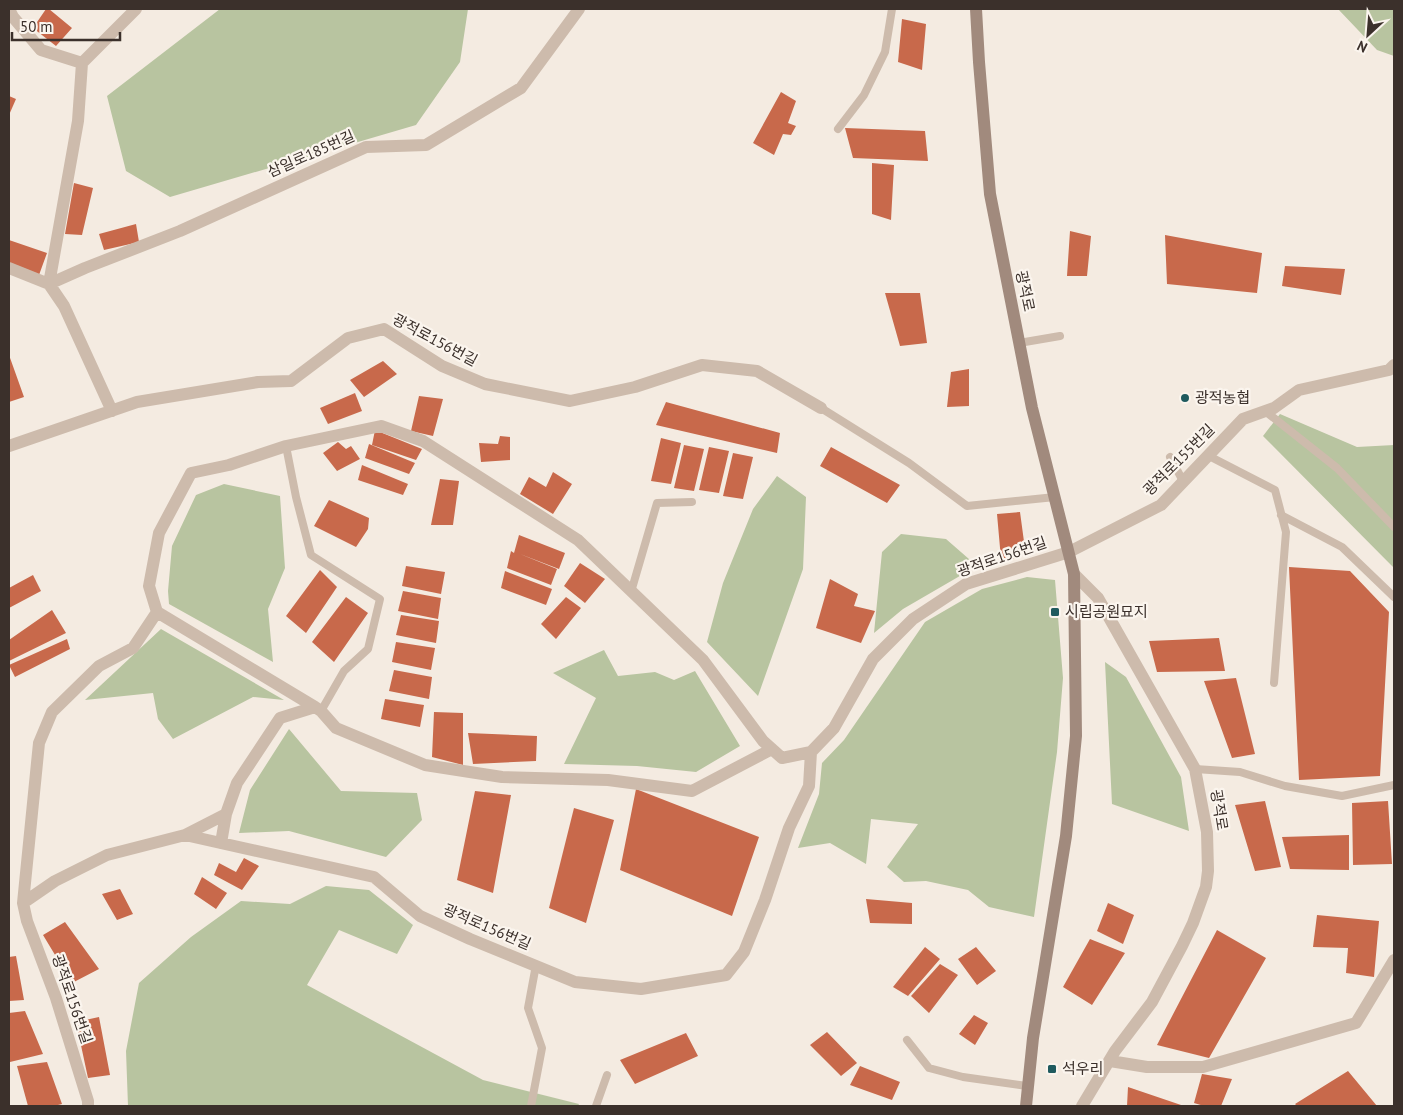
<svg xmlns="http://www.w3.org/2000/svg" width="1403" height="1115" viewBox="0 0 1403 1115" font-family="'PT Sans','Noto Sans KR',sans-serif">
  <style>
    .green { fill: #b8c4a0 }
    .building { fill: #c8694b }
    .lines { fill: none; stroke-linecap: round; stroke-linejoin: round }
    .lane { stroke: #cdbbac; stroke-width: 8 }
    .street { stroke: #cdbbac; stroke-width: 12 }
    .secondary { stroke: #a18a7d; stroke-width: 12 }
    .poi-dot { fill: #1f5a5e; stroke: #fbf5ee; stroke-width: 2 }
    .labels { text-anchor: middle; stroke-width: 4.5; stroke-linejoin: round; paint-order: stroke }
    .street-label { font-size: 15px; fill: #3b302b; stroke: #fbf5ee }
    .poi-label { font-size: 15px; fill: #3b302b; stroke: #fbf5ee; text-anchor: start }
  </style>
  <rect width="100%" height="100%" fill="#f4ebe1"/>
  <path class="green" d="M220,9H468L460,62L416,125L170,197L126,171L107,96Z
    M1338,9H1394V56L1377,50Z
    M1280,414L1357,447L1394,445V568L1263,436Z
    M777,476L806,497L803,569L758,696L707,642L723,583L753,509Z
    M224,484L280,496L285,568L268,609L273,662L169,604L168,591L172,546L196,495Z
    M901,534L946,539L977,566L903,609L874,633L882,552Z
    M1027,577L1055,580L1063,678L1057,752L1034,917L989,907L968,890L926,881L904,882L887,867L918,824L871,819L866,864L830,843L798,848L819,794L822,763L844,740L925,622L982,589Z
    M161,629L284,700L253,697L173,739L158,719L153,693L85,700Z
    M604,650L618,676L655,672L674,680L695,671L740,746L696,772L637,766L564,764L596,698L553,673Z
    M1105,662L1126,677L1181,777L1189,831L1112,804Z
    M289,729L341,791L417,793L422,820L386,857L289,831L239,833L250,790Z
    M326,886L369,890L413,925L397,954L339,930L307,985L483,1080L579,1104L578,1106H128L126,1051L139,983L191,937L241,901L290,904Z"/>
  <path class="building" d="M46,9H49L72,28L56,46L33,28Z
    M902,19L926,24L922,70L898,62Z
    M781,92L796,101L788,123L796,126L791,135L783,134L774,155L753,143Z
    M9,96L16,99L9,115Z
    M845,128L925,131L928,161L853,158Z
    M872,163L894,165L891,220L872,214Z
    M74,183L93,188L82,235L65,234Z
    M136,224L139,242L104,250L99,234Z
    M1070,231L1091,236L1087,276H1067Z
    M1165,235L1262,253L1257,293L1167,284Z
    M9,240L47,253L39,275L9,263Z
    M1285,266L1345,269L1341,295L1282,286Z
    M885,293H920L927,343L900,346Z
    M9,355L24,397L9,402Z
    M383,361L397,374L364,397L350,380Z
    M969,369V406L947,407L951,372Z
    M355,393L362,411L328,424L320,408Z
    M419,396L443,399L433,436L411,431Z
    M666,402L780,433L777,453L656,425Z
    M375,430L422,449L416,460L372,445Z
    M500,436L510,437V460L481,462L479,443L498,444Z
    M661,438L681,443L671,484L651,481Z
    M338,442L346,449L351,446L360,459L337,471L323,453Z
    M369,444L415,463L409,474L365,458Z
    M684,445L704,449L694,491L674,488Z
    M709,447L729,451L719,493L699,490Z
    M831,447L900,485L887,503L820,466Z
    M733,453L753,457L743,499L723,496Z
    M362,465L408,484L403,495L358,480Z
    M553,472L572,484L553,514L520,494L529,477L546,487Z
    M440,479L459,481L453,525H431Z
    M329,500L369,518L368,529L356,547L314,526Z
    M1020,512L1025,549L1018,559H1001L997,514Z
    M519,535L565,553L559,569L520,554L557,569L551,585L507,568L511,551L514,553Z
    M580,563L605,579L585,603L564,586Z
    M406,566L445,572L441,594L402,586Z
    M1289,567L1350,571L1389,612L1380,776L1299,780Z
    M320,570L337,587L306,633L286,616Z
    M505,571L552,589L546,605L501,588Z
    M33,575L41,591L9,608V588Z
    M830,579L858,594L854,606L875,611L861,643L816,628Z
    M403,591L441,598L438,619L398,611Z
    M346,597L368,613L334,662L312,642Z
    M566,597L581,608L556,639L541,624Z
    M52,610L66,633L9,661V640Z
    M401,615L439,621L436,643L396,635Z
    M1219,638L1225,671L1157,672L1149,641Z
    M67,639L70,649L15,677L9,665Z
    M396,642L435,648L431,670L392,662Z
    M394,670L432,677L429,699L389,691Z
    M1236,678L1255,754L1232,758L1204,681Z
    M385,699L424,705L420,727L381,719Z
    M434,712L463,713V765L432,757Z
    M468,733L537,736L536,761L473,764Z
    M636,789L759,837L732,916L620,870Z
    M475,791L511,795L493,893L457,880Z
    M1265,801L1281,867L1255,871L1235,805Z
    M1388,801L1392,864L1353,865L1352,803Z
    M574,808L614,820L586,923L549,908Z
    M1349,835V870L1290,869L1282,837Z
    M244,858L259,866L242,890L214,875L219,863L236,872Z
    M202,877L227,893L216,909L194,894Z
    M120,889L133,914L117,920L102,894Z
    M866,899L912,903V924L870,923Z
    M1108,903L1134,915L1123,944L1097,931Z
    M1317,915L1379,921L1374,977L1346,973L1348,948L1313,947Z
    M65,922L99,969L72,983L43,935Z
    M1217,930L1266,958L1209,1058L1157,1045Z
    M1090,939L1125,953L1092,1005L1063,987Z
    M925,947L940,959L908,996L893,987Z
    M976,947L996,971L977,985L958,959Z
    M16,956L24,1000L9,1001V957Z
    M940,964L958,975L929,1013L911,996Z
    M25,1011L43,1054L10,1062L9,1056V1013Z
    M974,1015L988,1023L975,1045L959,1034Z
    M99,1017L110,1075L88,1078L76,1022Z
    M827,1032L857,1063L841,1076L810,1045Z
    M686,1033L698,1056L635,1084L620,1060Z
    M47,1062L62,1104L54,1106H28L17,1066Z
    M860,1066L900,1082L892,1100L850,1085Z
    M1348,1071L1377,1106H1297L1295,1104Z
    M1202,1074L1232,1079L1221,1106H1204L1194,1103Z
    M1128,1087L1184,1106H1127Z"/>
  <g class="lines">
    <path class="lane" d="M838,129L864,95L885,52L892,9
      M1019,343L1060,336
      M821,408L909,463L967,506L1055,497
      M1265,411L1337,468L1394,527
      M286,446L296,497L311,555L380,599L368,649L344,671L321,711
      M1207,455L1275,490L1286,532L1274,683
      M1170,457L1183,481
      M1281,515L1342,547L1394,597
      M631,592L657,503L692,502
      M1195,769L1240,772L1285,786L1342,796L1394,785
      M907,1040L929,1068L963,1077L1027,1086
      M531,1106L542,1048L528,1008L536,965
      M596,1106L607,1075"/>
    <path class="street" d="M9,9L13,17L41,50L82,63
      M9,268L49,284L85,268L180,231L366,147L426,145L521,88L579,9
      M112,411L64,306L49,284L78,121L82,63L136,9
      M9,446L137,402L258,382L291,381L348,338L384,329L442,366L485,384L570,401L635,387L702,365L757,371L821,408
      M1074,574L1098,598L1195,769L1207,832L1208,871L1206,887L1193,923L1182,946L1152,1002L1115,1051L1082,1106
      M157,612L315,707L321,711L336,728L425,765L502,777L608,780L692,791L772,749
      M185,835L226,814L237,783L280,718L315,707
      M221,843L226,814
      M23,903L55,881L107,855L185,835L374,877L420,916L470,939L575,982L641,989L726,975L744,952L765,900L789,828L809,786L811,752
      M1110,1061L1147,1067H1203L1356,1023L1394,960
      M88,1106V1101L56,998L27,921L23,903L39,743L52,712L99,666L133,648L157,612L149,586L159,533L191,473L229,465L286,446L381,426L423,441L578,540L703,660L763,741L782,758L811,752L834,728L873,659L913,619L966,584L1069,552L1161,505L1243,419L1274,408L1299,390L1389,370L1394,365"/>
    <path class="secondary" d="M976,9L979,62L990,194L1032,408L1074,574L1076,736L1066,836L1033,1038L1026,1106"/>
  </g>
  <g class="poi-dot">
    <circle cx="1185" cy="398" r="5"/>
    <rect x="1050" y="607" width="10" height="10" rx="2.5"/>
    <rect x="1047" y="1064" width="10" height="10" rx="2.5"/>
  </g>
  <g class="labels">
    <g class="street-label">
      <text transform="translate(311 154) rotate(-24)" y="5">삼일로185번길</text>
      <text transform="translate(1025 291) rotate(78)" y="5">광적로</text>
      <text transform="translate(435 340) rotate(28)" y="5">광적로156번길</text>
      <text transform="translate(1179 460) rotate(-45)" y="5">광적로155번길</text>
      <text transform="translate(1002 557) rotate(-19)" y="5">광적로156번길</text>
      <text transform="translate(1219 810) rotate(81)" y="5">광적로</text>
      <text transform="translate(487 927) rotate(23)" y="5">광적로156번길</text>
      <text transform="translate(72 999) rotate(71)" y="5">광적로156번길</text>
    </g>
    <g class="poi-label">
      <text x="1195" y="403">광적농협</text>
      <text x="1065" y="617">시립공원묘지</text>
      <text x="1062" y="1074">석우리</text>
    </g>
  </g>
  <rect width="1403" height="1115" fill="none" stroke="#3b302b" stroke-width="20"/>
  <g transform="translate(1368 35) rotate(206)" stroke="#fbf5ee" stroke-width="4" paint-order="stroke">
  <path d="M0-4L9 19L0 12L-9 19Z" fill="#3b302b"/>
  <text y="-8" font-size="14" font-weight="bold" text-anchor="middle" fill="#3b302b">N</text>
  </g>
  <path d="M12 32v8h108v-8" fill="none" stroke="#3b302b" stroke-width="2.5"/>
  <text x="20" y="32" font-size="15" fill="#3b302b" stroke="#fbf5ee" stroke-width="4" paint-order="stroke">50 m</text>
</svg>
